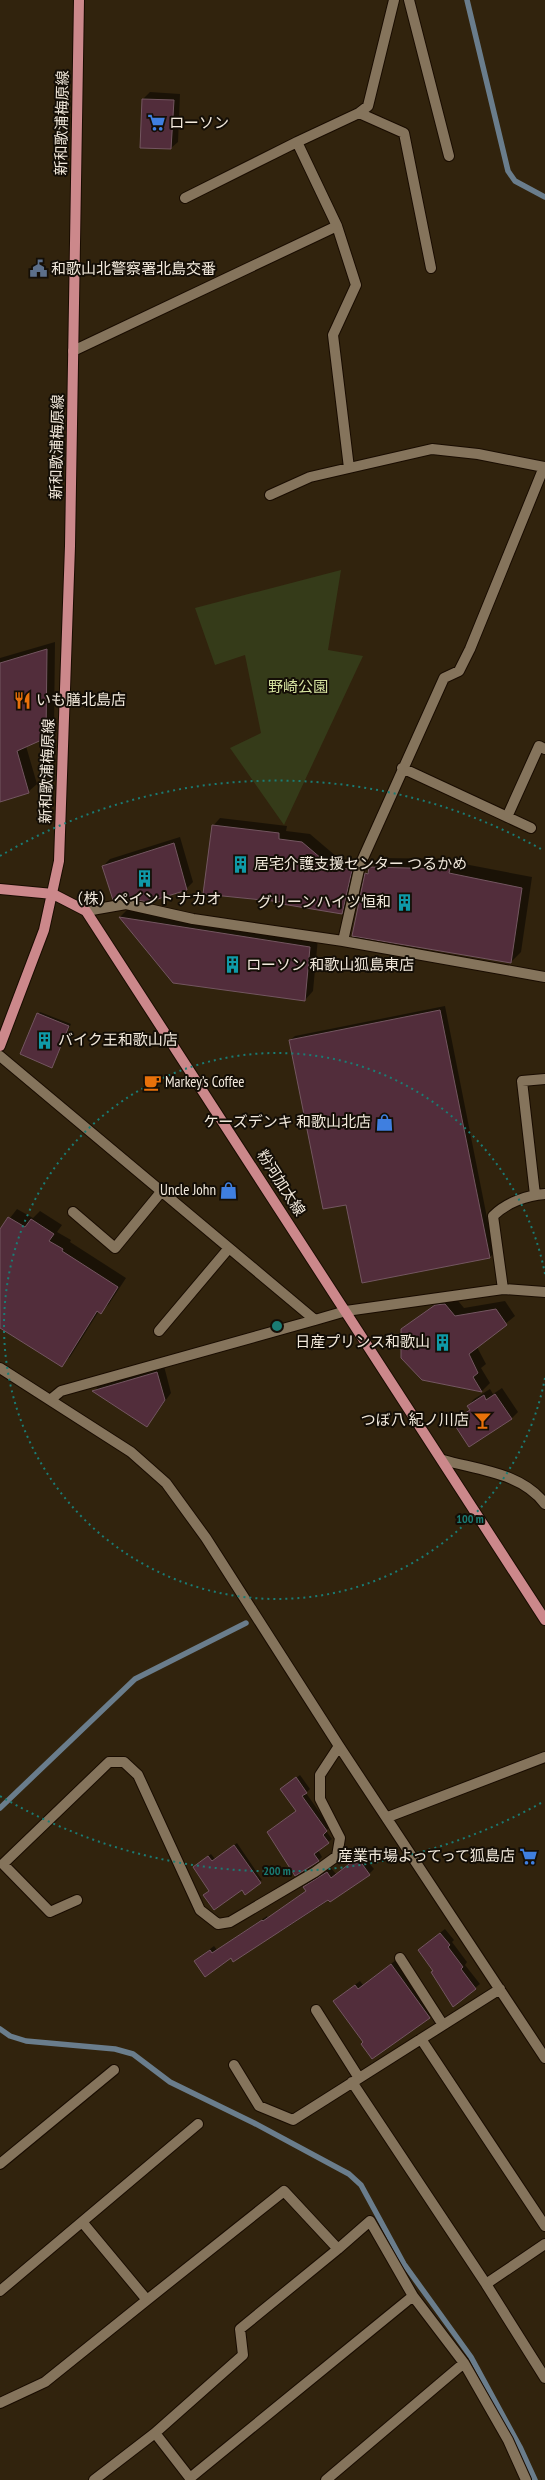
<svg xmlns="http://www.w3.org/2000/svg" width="545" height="2480" viewBox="0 0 545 2480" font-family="'PT Sans Narrow','Noto Sans JP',sans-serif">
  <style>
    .green { fill: #353b19 }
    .shadow { fill: #0007 }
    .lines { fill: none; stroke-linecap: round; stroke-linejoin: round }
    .stream { stroke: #6a7d8c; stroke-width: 5.5 }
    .building { fill: #522d3b; stroke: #735660 }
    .minor-casing { stroke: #190c00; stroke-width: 12 }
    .major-casing { stroke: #190c00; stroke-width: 12 }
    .minor { stroke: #85745c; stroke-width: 10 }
    .major { stroke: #cc888b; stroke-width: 10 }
    .ring { fill: none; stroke: #1a7c74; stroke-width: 2; stroke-dasharray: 2 4 }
    .labels { text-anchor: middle; stroke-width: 4; stroke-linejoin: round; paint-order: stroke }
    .street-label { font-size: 15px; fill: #f2e9dc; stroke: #140e06 }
    .poi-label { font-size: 15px; fill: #f2e9dc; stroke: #140e06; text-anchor: start }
    .park-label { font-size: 15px; fill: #d6e3a0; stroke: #140e06 }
    .centre { fill: #1a7c74; stroke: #140e06; stroke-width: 2 }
    .ring-label { font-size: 12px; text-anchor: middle; font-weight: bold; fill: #1a7c74; stroke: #140e06; stroke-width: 4; stroke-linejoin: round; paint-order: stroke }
  </style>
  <rect width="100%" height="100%" fill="#31230d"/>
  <path class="green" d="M341,570L328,650L363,656L284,825L230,748L261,733L245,655L215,665L195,608Z"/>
  <path class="shadow" d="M150,92L180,94L178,142L171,148L143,99Z
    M55,642L54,728L46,737L26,746L37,784L28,792L0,801V658Z
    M220,818L287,826L286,831L310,834L337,857L359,863L350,905L342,913L283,901L213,826Z
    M180,837L193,882L186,889L103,866L110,859Z
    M381,858L460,859L459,863L532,877L521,952L511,962L366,874Z
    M128,909L318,938L313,991L305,1000L173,982L120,917Z
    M445,1006L494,1253L490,1257L347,1204L290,1040L295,1036Z
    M40,1012L71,1024L52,1067L38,1014Z
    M17,1209L33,1218L40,1211L62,1225L57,1232L71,1240L70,1242L126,1278L109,1304L101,1312L99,1311L70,1357L61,1365L0,1326V1231Z
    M454,1296L464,1308L505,1301L515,1316L477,1347L486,1364L481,1368L490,1383L482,1391L423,1379L402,1329L445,1297Z
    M164,1366L171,1393L147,1426L94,1391L100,1385Z
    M502,1388L518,1412L511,1419L454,1421L470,1409L468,1406L474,1399L490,1389L493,1394Z
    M300,1775L310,1789L306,1793L330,1827L326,1831L332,1839L318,1850L322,1857L319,1860L296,1875L268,1832L297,1810L281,1789Z
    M237,1843L262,1880L242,1889L207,1892L210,1890L196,1865L211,1854L215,1859Z
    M364,1857L374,1869L369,1874L280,1932L279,1930L231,1957L195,1961L214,1946L217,1950L267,1916L268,1918L307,1890L304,1887L309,1882L331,1868L336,1874L358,1858L360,1860Z
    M445,1929L454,1940L452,1942L467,1962L465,1965L480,1984L475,1988L423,1946Z
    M396,1960L433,2013L429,2017L364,2042L339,1997L360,1981L363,1985Z"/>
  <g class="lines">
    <path class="stream" d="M467,0L508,171L515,181L545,197
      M0,1808L135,1679L246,1623
      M0,2029L10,2036L26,2041L115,2049L133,2054L170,2082L254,2123L349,2174L361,2185L404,2264L471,2357L520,2447L535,2480"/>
  </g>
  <path class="building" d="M142,99L174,100L171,149L140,148Z
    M47,649L46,738L17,751L29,793L0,802V663Z
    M212,825L279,833V839L302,842L329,865L352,870L342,914L282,904V902L203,894Z
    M174,843L187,890L148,902L127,898L113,900L102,866Z
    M369,867L450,869L449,873L522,888L511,963L352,936L365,873L368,874Z
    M119,917L310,947L305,1001L173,983Z
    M440,1010L490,1258L362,1283L346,1205L323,1209L289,1040Z
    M37,1013L69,1026L52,1068L20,1054Z
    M8,1217L25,1227L31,1219L54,1234L49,1241L63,1249L62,1251L118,1287L101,1314L97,1311L62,1367L0,1328V1229Z
    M445,1304L455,1316L496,1309L507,1325L469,1354L478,1373L473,1377L482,1392L422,1380L401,1358V1329L435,1305Z
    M157,1372L165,1400L147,1427L92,1391Z
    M495,1394L512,1419L469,1447L452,1421L470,1410L467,1406L484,1395L486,1400Z
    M296,1777L307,1793L302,1796L327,1831L323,1835L329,1843L314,1854L319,1861L295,1876L267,1832L296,1811L280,1789Z
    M234,1845L261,1883L245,1895L242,1890L214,1910L203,1895L209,1891L193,1867L208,1856L212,1861Z
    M353,1861L355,1864L360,1861L370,1875L330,1902L328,1900L233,1962L231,1958L205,1977L194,1961L210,1950L212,1953L262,1920L263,1921L306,1891L303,1887L327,1872L331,1878Z
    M440,1933L450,1945L448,1947L463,1967L461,1969L476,1989L453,2007L431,1972L433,1971L418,1950Z
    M391,1964L430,2018L372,2059L361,2044L363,2042L333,2001L355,1985L358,1989Z"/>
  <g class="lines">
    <defs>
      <path id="minor" d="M409,0L449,156
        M359,113L404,133L431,268
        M185,198L297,142
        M73,351L337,226L297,142L359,113L368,106L394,0
        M270,495L310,477L349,468L333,335L356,285L337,226
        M402,768L531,828
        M507,817L539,746L545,749
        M86,911L126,904L193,919L343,941L545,977
        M343,941L360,865L444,678L459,671L470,649L544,467L478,454L432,449L349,468
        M0,1056L315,1320L346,1311L503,1289L545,1292
        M535,1195L522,1081L545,1079
        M73,1212L115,1248L161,1192
        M503,1289L493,1216C506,1203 527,1195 545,1194
        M159,1331L229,1248
        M0,1368L131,1452L166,1483L206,1538L339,1746L545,2058
        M50,1400L61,1391L315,1320
        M443,1460C479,1470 522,1473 545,1504
        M388,1817L545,1757
        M77,1900L50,1912L3,1864L109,1762H124L138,1775L200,1910L218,1924L230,1922L315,1872L337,1856L340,1838L320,1799V1775L339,1746
        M400,1958L443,2025
        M316,2010L359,2078
        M421,2039L545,2226
        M234,2065L259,2106L293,2120L500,1989
        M352,2082L486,2284L545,2378
        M0,2164L114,2070
        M338,2249L370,2221L413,2296L464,2363
        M486,2284L545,2244
        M0,2291L198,2124
        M147,2300L284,2191L338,2249L240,2329L243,2355L155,2433
        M0,2403L45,2382L147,2300L83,2223
        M94,2480L155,2433L190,2478L413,2296
        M326,2480L464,2363L508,2440L526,2480"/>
      <path id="major" d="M0,889L53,894L86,911L545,1620
        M0,1046L44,930L59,861L70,546L79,0"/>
    </defs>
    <use href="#minor" class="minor-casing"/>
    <use href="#major" class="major-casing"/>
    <use href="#minor" class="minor"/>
    <use href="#major" class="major"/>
  </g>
  <g class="ring">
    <path d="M545 1378A273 273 0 1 1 545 1274"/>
    <path d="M541 1803A545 545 0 0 1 0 1796M0 856A545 545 0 0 1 541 849"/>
  </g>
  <defs>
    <symbol id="supermarket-bare" viewBox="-9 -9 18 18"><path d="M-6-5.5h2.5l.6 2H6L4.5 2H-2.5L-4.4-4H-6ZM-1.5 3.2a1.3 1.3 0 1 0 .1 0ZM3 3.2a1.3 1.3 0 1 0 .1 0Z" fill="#3f7fe0" stroke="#140e06" stroke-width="2.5" paint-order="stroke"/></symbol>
    <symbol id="civic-bare" viewBox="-9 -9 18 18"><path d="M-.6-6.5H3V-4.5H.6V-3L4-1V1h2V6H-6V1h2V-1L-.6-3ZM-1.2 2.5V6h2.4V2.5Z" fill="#5c6f8a" stroke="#140e06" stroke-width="2.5" paint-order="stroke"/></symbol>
    <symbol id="restaurant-bare" viewBox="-9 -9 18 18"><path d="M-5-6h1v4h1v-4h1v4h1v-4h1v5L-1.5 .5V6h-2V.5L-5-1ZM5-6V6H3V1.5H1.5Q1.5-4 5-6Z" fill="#e8710a" stroke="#140e06" stroke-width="2.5" paint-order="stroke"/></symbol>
    <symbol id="building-bare" viewBox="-9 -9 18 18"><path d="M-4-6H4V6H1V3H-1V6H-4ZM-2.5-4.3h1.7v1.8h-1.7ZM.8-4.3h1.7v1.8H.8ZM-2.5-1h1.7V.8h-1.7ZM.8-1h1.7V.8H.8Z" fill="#0f9aa8" stroke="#140e06" stroke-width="2.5" paint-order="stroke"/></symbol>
    <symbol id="cafe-bare" viewBox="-9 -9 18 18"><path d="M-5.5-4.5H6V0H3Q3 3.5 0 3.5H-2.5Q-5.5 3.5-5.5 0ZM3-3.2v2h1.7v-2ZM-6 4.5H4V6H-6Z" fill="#e8710a" stroke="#140e06" stroke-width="2.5" paint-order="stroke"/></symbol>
    <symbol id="shop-bare" viewBox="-9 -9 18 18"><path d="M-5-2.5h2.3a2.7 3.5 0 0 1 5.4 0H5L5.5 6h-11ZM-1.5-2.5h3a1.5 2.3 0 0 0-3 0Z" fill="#3f7fe0" stroke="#140e06" stroke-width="2.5" paint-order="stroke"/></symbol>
    <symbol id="bar-bare" viewBox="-9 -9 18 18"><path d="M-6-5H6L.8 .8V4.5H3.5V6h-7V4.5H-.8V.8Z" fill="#e8710a" stroke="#140e06" stroke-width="2.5" paint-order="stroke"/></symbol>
  </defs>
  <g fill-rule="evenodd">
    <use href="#supermarket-bare" x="144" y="110" width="25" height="25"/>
    <use href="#civic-bare" x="26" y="256" width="25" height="25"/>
    <use href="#restaurant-bare" x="10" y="688" width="25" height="25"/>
    <use href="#building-bare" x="228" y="852" width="25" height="25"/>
    <use href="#building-bare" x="132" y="866" width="25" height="25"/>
    <use href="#building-bare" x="392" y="890" width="25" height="25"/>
    <use href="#building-bare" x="220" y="952" width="25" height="25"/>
    <use href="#building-bare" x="32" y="1028" width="25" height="25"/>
    <use href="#cafe-bare" x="140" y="1070" width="25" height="25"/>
    <use href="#shop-bare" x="372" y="1110" width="25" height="25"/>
    <use href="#shop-bare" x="216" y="1178" width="25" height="25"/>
    <use href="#building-bare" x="430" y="1330" width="25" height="25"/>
    <use href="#bar-bare" x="470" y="1408" width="25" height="25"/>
    <use href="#supermarket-bare" x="516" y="1844" width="25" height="25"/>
  </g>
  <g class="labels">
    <g class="street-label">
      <text transform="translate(62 123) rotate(-89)" y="5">新和歌浦梅原線</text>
      <text transform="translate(57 447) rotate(-89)" y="5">新和歌浦梅原線</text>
      <text transform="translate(47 771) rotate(-88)" y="5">新和歌浦梅原線</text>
      <text transform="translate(281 1183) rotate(57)" y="5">粉河加太線</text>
    </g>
    <g class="poi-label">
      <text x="169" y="128">ローソン</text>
      <text x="51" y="274">和歌山北警察署北島交番</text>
      <text x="36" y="705">いも膳北島店</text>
      <text x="254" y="869">居宅介護支援センター つるかめ</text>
      <text x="145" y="904" text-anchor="middle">（株）ペイント ナカオ</text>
      <text x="391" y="907" text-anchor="end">グリーンハイツ恒和</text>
      <text x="246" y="970">ローソン 和歌山狐島東店</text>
      <text x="58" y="1045">バイク王和歌山店</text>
      <text x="165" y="1087">Markey’s Coffee</text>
      <text x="371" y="1127" text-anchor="end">ケーズデンキ 和歌山北店</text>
      <text x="216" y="1195" text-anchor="end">Uncle John</text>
      <text x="430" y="1347" text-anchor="end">日産プリンス和歌山</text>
      <text x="469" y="1425" text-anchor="end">つぼ八 紀ノ川店</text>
      <text x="515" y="1861" text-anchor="end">産業市場よってって狐島店</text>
    </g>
    <g class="park-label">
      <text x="298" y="692">野崎公園</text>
    </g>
  </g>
  <circle cx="277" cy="1326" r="6" class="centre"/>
  <g class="ring-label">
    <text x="470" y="1523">100 m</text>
    <text x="277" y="1875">200 m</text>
  </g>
</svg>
